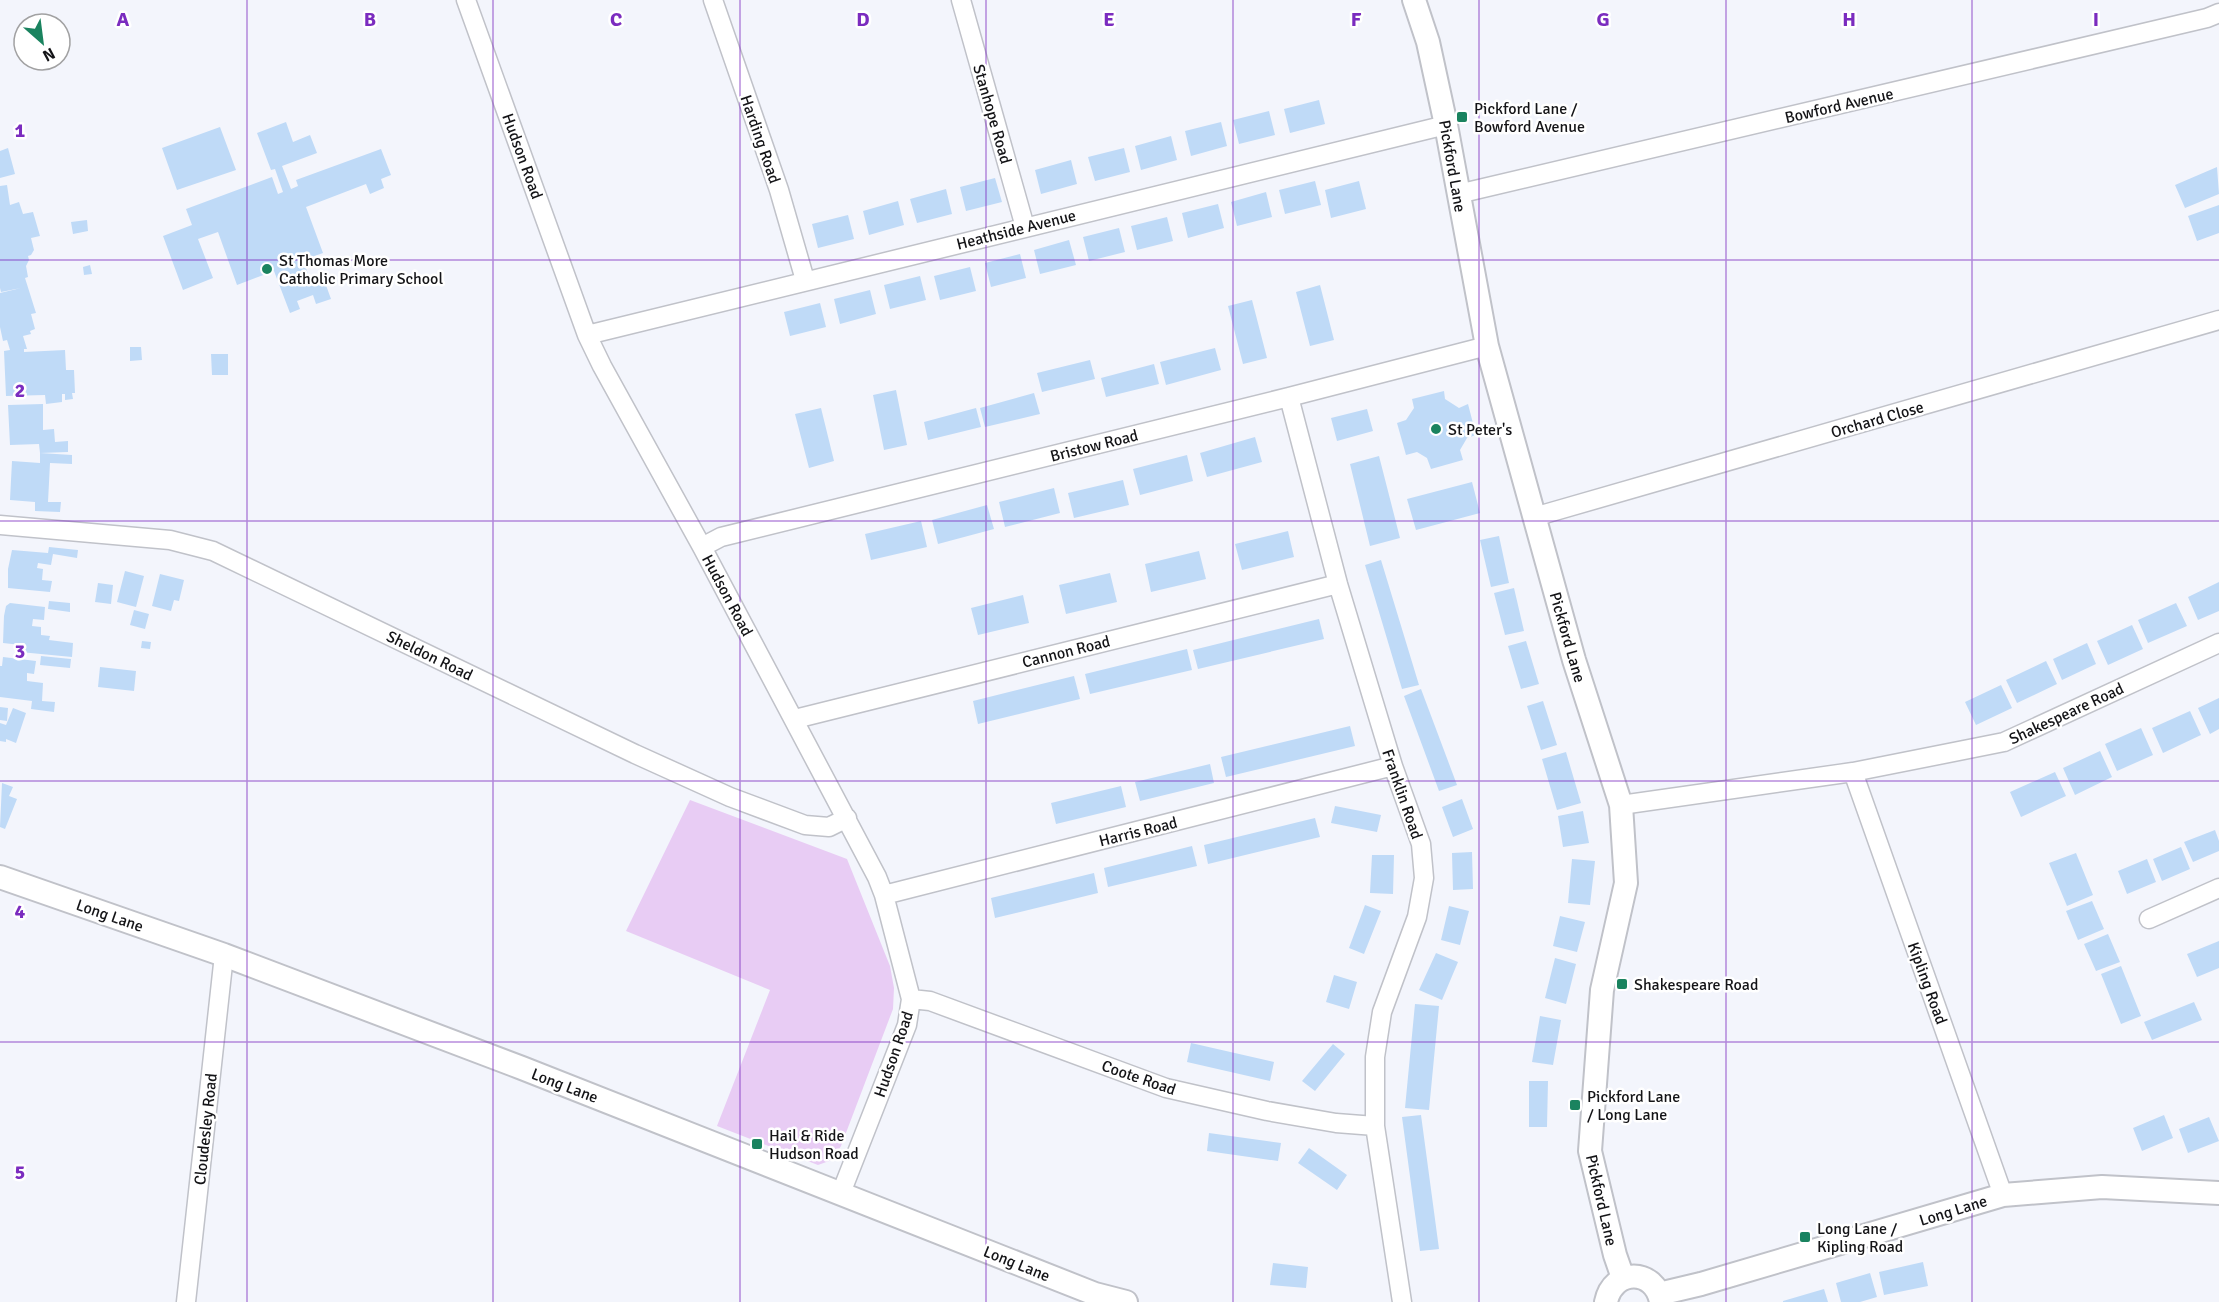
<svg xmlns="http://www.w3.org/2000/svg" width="2219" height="1302" viewBox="0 0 2219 1302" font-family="Signika,sans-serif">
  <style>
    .green { fill: #e8ccf4 }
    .building { fill: #bfdaf7 }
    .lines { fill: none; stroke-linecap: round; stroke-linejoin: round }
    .minor-casing { stroke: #c0c2c9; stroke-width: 21 }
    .tertiary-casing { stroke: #c0c2c9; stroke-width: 26 }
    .minor { stroke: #fff; stroke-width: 18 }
    .tertiary { stroke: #fff; stroke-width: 22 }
    .grid { fill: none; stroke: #7b2cbf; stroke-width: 1.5; stroke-opacity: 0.55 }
    .poi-dot { fill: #1a835f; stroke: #fff; stroke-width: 2 }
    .labels { text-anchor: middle; stroke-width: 5; stroke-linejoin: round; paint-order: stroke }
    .street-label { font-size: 16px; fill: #141417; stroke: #fff }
    .poi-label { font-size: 16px; fill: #141417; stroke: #fff; text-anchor: start }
    .grid-label { font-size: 20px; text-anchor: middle; font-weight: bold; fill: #7b2cbf; stroke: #fff; stroke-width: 5; stroke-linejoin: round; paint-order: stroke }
  </style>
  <rect width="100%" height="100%" fill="#f3f5fc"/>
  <path class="green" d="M690,800L847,859L890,966L894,988L893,1009L841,1146L832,1160L818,1165L717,1126L770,990L626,931Z"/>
  <path class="building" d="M1319,100L1325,124L1290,133L1284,109Z
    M1269,111L1275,135L1239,144L1233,120Z
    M286,122L293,142L310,135L317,153L282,166L291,189L298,186L296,180L381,149L391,175L381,179L384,188L370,194L366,184L306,207L323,253L303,260L311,282L323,277L331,299L316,304L313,295L297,301L300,309L290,313L274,271L237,285L218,232L198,239L213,278L183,290L163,236L192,225L186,209L272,177L278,194L283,192L275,169L271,170L257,133Z
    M1221,122L1227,146L1191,156L1185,131Z
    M220,127L236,170L177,190L162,148Z
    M1171,136L1177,160L1141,170L1135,146Z
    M8,148L15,174L0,178V151Z
    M1124,148L1130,172L1095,181L1088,157Z
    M1071,160L1077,184L1041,194L1035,170Z
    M2217,167L2219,194L2185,208L2175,185Z
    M995,178L1002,202L966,211L960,187Z
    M1315,181L1321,205L1285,214L1279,190Z
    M1359,181L1366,209L1331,218L1325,190Z
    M7,185L10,205L19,202L23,214L33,212L40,236L31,238L34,250L31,255L28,256L29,260L26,266L28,277L25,278L36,313L31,314L35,329L30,331L31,334L23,336L27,349H24V352L65,350L66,370H74L75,393H72L73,399L65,400V394H62V402L46,404L45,395L6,396L4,351L10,350L7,340L3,341L0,327V293L21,288L1,292L0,288V186Z
    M946,189L952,214L917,223L910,199Z
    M1266,192L1272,217L1237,226L1231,202Z
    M898,201L904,225L869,235L863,211Z
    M1218,204L1224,228L1188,238L1182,213Z
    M2219,205V233L2197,241L2188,216Z
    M848,215L854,239L818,248L812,224Z
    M1167,217L1173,241L1137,250L1131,226Z
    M87,220L88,231L73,234L71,222Z
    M1119,228L1125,252L1089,261L1083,237Z
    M1069,240L1076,265L1040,274L1034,250Z
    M1020,254L1026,278L991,287L985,263Z
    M90,265L92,274L84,275L83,267Z
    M970,267L976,291L940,300L934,276Z
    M920,276L926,300L890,309L884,285Z
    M1320,285L1334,340L1310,346L1296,292Z
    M870,290L876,314L840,324L834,299Z
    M1252,300L1267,358L1243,364L1228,306Z
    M820,303L826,327L790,336L784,312Z
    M130,347H141L142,360L130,361Z
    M1215,348L1221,370L1166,385L1160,362Z
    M211,354H228V375H212Z
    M1090,360L1095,379L1042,392L1037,373Z
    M1154,364L1159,384L1106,397L1101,378Z
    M896,390L907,445L884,450L873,395Z
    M1444,391L1445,399L1459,408L1468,404L1476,435L1467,438L1460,450L1463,460L1431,469L1427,458L1417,452L1406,455L1397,423L1406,420L1414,408L1412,399Z
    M1034,393L1040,414L985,427L980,408Z
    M43,404V430L54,429L55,442L68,441V452L40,453L39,444L10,445L8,405Z
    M821,408L834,461L809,468L795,414Z
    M976,408L981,427L928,440L924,422Z
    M1367,409L1373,431L1337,441L1331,418Z
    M1255,437L1262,462L1207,477L1200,453Z
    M40,453L72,455V464L50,463L48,502H61L60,512L35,511V502L10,500L12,461L40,463Z
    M1187,455L1193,481L1140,495L1133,469Z
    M1379,456L1400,538L1370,546L1350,464Z
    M1123,480L1129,505L1074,518L1068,493Z
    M1472,482L1480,513L1416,530L1407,499Z
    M1054,488L1060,513L1005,527L999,502Z
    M987,505L994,529L938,544L932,520Z
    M921,521L927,547L871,560L865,534Z
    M1288,531L1294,557L1242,570L1235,544Z
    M1499,536L1509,583L1491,587L1480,540Z
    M49,547L78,550L77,558L53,554L51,565L38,563L37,568L43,569L42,580L52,581L50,592L8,588V569L12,550L48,553Z
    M1199,551L1206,579L1151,592L1145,564Z
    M1381,560L1419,685L1402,689L1365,565Z
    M125,571L144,576L136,607L117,602Z
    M1110,573L1117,602L1066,614L1059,585Z
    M160,574L184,580L179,601L174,600L171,611L152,606Z
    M2219,582V611L2198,620L2188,597Z
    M98,583L113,585L111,604L95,602Z
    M1514,588L1524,631L1505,635L1494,593Z
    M1023,595L1029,623L978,635L971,608Z
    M49,601L70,603V612L48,609Z
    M10,603L45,607L44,620L33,619L32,626L41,627V635L50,636L49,640L73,643L72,657L20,652L21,645L3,643L4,616L6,606Z
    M2176,603L2187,626L2148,643L2138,620Z
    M134,610L149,614L145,629L130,625Z
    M1319,619L1324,639L1198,669L1193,650Z
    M2132,625L2143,649L2108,665L2097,641Z
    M142,641L151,642L150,649L141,648Z
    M1526,641L1539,684L1521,689L1508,646Z
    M2087,643L2096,664L2062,680L2053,659Z
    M1187,649L1192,670L1090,694L1085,674Z
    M41,656L71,659L70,668L40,665Z
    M3,657L36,661L34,674L27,673V681L43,683L42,701L55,702L54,712L31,709L32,701L0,697V666H2Z
    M2046,661L2057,684L2017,703L2006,680Z
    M100,667L136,671L134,691L98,687Z
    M1074,676L1080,699L978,724L973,701Z
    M2001,685L2012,708L1976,725L1965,702Z
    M1421,689L1457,785L1439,791L1404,696Z
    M2219,698V729L2210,734L2198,708Z
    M1543,701L1557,745L1541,750L1527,706Z
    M0,707L8,708L7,721L0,720Z
    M13,708L26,713L16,743L6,739V742L0,741V723L6,725Z
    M2190,711L2201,735L2163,753L2152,728Z
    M1350,726L1355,746L1226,777L1221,757Z
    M2141,728L2153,755L2117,771L2105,744Z
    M2100,751L2112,777L2075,795L2063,768Z
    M1566,752L1581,803L1557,810L1542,759Z
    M1210,764L1214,783L1140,801L1135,782Z
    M2055,772L2066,796L2021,817L2010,792Z
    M2,783L13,787L9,796L17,799L5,829L0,827Z
    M1121,786L1126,807L1056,824L1051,803Z
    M1462,799L1473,829L1453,837L1442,807Z
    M1335,806L1381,815L1377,832L1331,823Z
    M1583,811L1589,843L1563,847L1558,816Z
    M1315,818L1320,837L1208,864L1204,845Z
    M2215,830L2219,841V851L2193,862L2184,842Z
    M1192,846L1197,866L1108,887L1104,868Z
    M2181,847L2190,869L2162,881L2153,859Z
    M1472,852L1473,889L1453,890L1452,853Z
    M2076,853L2093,895L2067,906L2049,863Z
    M1372,855H1394L1393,894L1370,893Z
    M1572,859L1595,861L1590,905L1568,903Z
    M2147,859L2156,882L2127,894L2118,871Z
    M1094,873L1098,893L995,918L991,898Z
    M2092,901L2104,929L2078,940L2066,911Z
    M1365,905L1381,911L1364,954L1349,948Z
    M1449,906L1469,911L1460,945L1441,940Z
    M1560,916L1585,922L1577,952L1553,946Z
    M2108,934L2120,962L2096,971L2084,944Z
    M2219,941V968L2197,977L2187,954Z
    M1436,953L1458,962L1442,1000L1419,990Z
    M1555,958L1576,964L1566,1004L1545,998Z
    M2121,966L2141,1016L2121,1024L2101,974Z
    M1334,975L1357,982L1349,1009L1326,1002Z
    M2194,1002L2202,1020L2152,1040L2144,1022Z
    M1415,1004L1439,1006L1429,1110L1405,1108Z
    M1540,1016L1561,1020L1553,1065L1532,1062Z
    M1191,1043L1274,1062L1270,1081L1187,1062Z
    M1333,1044L1345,1054L1315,1091L1302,1081Z
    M1529,1081H1548L1547,1127H1529Z
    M1421,1115L1439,1249L1420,1251L1402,1117Z
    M2164,1115L2173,1138L2142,1151L2133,1128Z
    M2209,1117L2219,1141L2188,1153L2179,1129Z
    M1209,1133L1281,1143L1278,1161L1207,1151Z
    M1309,1148L1347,1175L1337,1190L1298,1163Z
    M1923,1262L1928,1286L1884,1295L1879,1272Z
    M1273,1263L1308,1267L1306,1288L1270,1285Z
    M1870,1273L1877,1297L1860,1302H1841L1836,1283Z
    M1824,1289L1828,1302H1783V1301Z"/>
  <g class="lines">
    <defs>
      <path id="minor" d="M466,0L587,335L602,366L702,547L877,877L884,895L911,999L907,1025L841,1193
        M713,0L779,190L805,280
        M961,0L1025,227
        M1458,194L2207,18L2219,13
        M587,335L1446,125
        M1289,397L1338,584L1393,766L1421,844L1424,878L1417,917L1382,1012L1375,1057V1126L1402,1302
        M1534,517L2219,320
        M0,525L170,540L213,551L635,754L730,797L805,825L829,827L847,818
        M702,547L721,537L1289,397L1487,346
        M795,719L1338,584
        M1853,772L2003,1195
        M1621,805L1853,772L2004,742L2219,643
        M884,895L1393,766
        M2149,919L2219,888
        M911,999L930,1001L1166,1088L1267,1111L1336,1123L1375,1126
        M186,1302L224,955"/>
      <path id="tertiary" d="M1414,0L1428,42L1446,125L1487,346L1574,660L1621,805L1626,883L1602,990L1590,1151L1615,1255L1623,1278
        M0,877L224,955L522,1068L1095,1294L1126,1302
        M1659,1294L1701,1284L2003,1195L2102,1187L2219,1193
        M1606,1302C1613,1268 1655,1268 1661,1302"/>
    </defs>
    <use href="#minor" class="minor-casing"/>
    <use href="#tertiary" class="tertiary-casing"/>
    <use href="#minor" class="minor"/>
    <use href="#tertiary" class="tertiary"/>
  </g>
  <path class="grid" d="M247,0V1302M493,0V1302M740,0V1302M986,0V1302M1233,0V1302M1479,0V1302M1726,0V1302M1972,0V1302M0,260H2219M0,521H2219M0,781H2219M0,1042H2219"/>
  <g class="poi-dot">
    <rect x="1456" y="111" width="12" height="12" rx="3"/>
    <circle cx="267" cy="269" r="6"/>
    <circle cx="1436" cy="429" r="6"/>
    <rect x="1616" y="978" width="12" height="12" rx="3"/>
    <rect x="1569" y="1099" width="12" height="12" rx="3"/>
    <rect x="751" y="1138" width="12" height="12" rx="3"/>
    <rect x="1799" y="1231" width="12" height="12" rx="3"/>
  </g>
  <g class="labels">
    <g class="street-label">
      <text transform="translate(1839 105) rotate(-13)" y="6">Bowford Avenue</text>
      <text transform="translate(993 114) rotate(74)" y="6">Stanhope Road</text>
      <text transform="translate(761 139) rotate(71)" y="6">Harding Road</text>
      <text transform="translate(523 156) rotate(70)" y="6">Hudson Road</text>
      <text transform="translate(1453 166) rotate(80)" y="6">Pickford Lane</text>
      <text transform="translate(1016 229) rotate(-14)" y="6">Heathside Avenue</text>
      <text transform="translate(1877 419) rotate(-16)" y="6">Orchard Close</text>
      <text transform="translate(1094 445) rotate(-14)" y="6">Bristow Road</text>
      <text transform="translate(728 595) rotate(62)" y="6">Hudson Road</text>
      <text transform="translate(1568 637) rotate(74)" y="6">Pickford Lane</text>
      <text transform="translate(1066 651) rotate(-14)" y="6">Cannon Road</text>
      <text transform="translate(430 655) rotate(26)" y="6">Sheldon Road</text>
      <text transform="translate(2066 713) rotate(-25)" y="6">Shakespeare Road</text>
      <text transform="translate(1403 794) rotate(71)" y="6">Franklin Road</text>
      <text transform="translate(1138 831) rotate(-14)" y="6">Harris Road</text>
      <text transform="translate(110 915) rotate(19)" y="6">Long Lane</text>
      <text transform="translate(1928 983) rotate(70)" y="6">Kipling Road</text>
      <text transform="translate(893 1054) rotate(-71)" y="6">Hudson Road</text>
      <text transform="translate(1139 1077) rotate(19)" y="6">Coote Road</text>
      <text transform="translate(565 1085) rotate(21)" y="6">Long Lane</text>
      <text transform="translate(205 1129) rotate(-84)" y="6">Cloudesley Road</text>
      <text transform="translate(1602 1200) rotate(77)" y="6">Pickford Lane</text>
      <text transform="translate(1953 1210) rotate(-17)" y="6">Long Lane</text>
      <text transform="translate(1017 1263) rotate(22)" y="6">Long Lane</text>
    </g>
    <g class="poi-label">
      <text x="1474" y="114">Pickford Lane /<tspan x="1474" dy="18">Bowford Avenue</tspan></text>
      <text x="279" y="266">St Thomas More<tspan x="279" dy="18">Catholic Primary School</tspan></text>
      <text x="1448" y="435">St Peter's</text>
      <text x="1634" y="990">Shakespeare Road</text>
      <text x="1587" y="1102">Pickford Lane<tspan x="1587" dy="18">/ Long Lane</tspan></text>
      <text x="769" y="1141">Hail &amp; Ride<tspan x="769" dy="18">Hudson Road</tspan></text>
      <text x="1817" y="1234">Long Lane /<tspan x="1817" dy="18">Kipling Road</tspan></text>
    </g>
  </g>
  <g class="grid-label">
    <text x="123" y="26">A</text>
    <text x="370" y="26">B</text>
    <text x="616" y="26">C</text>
    <text x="863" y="26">D</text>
    <text x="1109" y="26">E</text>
    <text x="1356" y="26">F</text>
    <text x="1603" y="26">G</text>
    <text x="1849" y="26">H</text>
    <text x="2096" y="26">I</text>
    <text x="20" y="137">1</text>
    <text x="20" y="397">2</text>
    <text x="20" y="658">3</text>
    <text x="20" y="918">4</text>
    <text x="20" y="1179">5</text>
  </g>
  <g transform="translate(42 42) rotate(152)"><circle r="28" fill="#ffffff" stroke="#a1a1a2" stroke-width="1.5"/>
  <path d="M0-4.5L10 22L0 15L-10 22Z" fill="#1a835f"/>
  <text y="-9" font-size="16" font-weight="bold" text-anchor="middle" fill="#141417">N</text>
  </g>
</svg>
